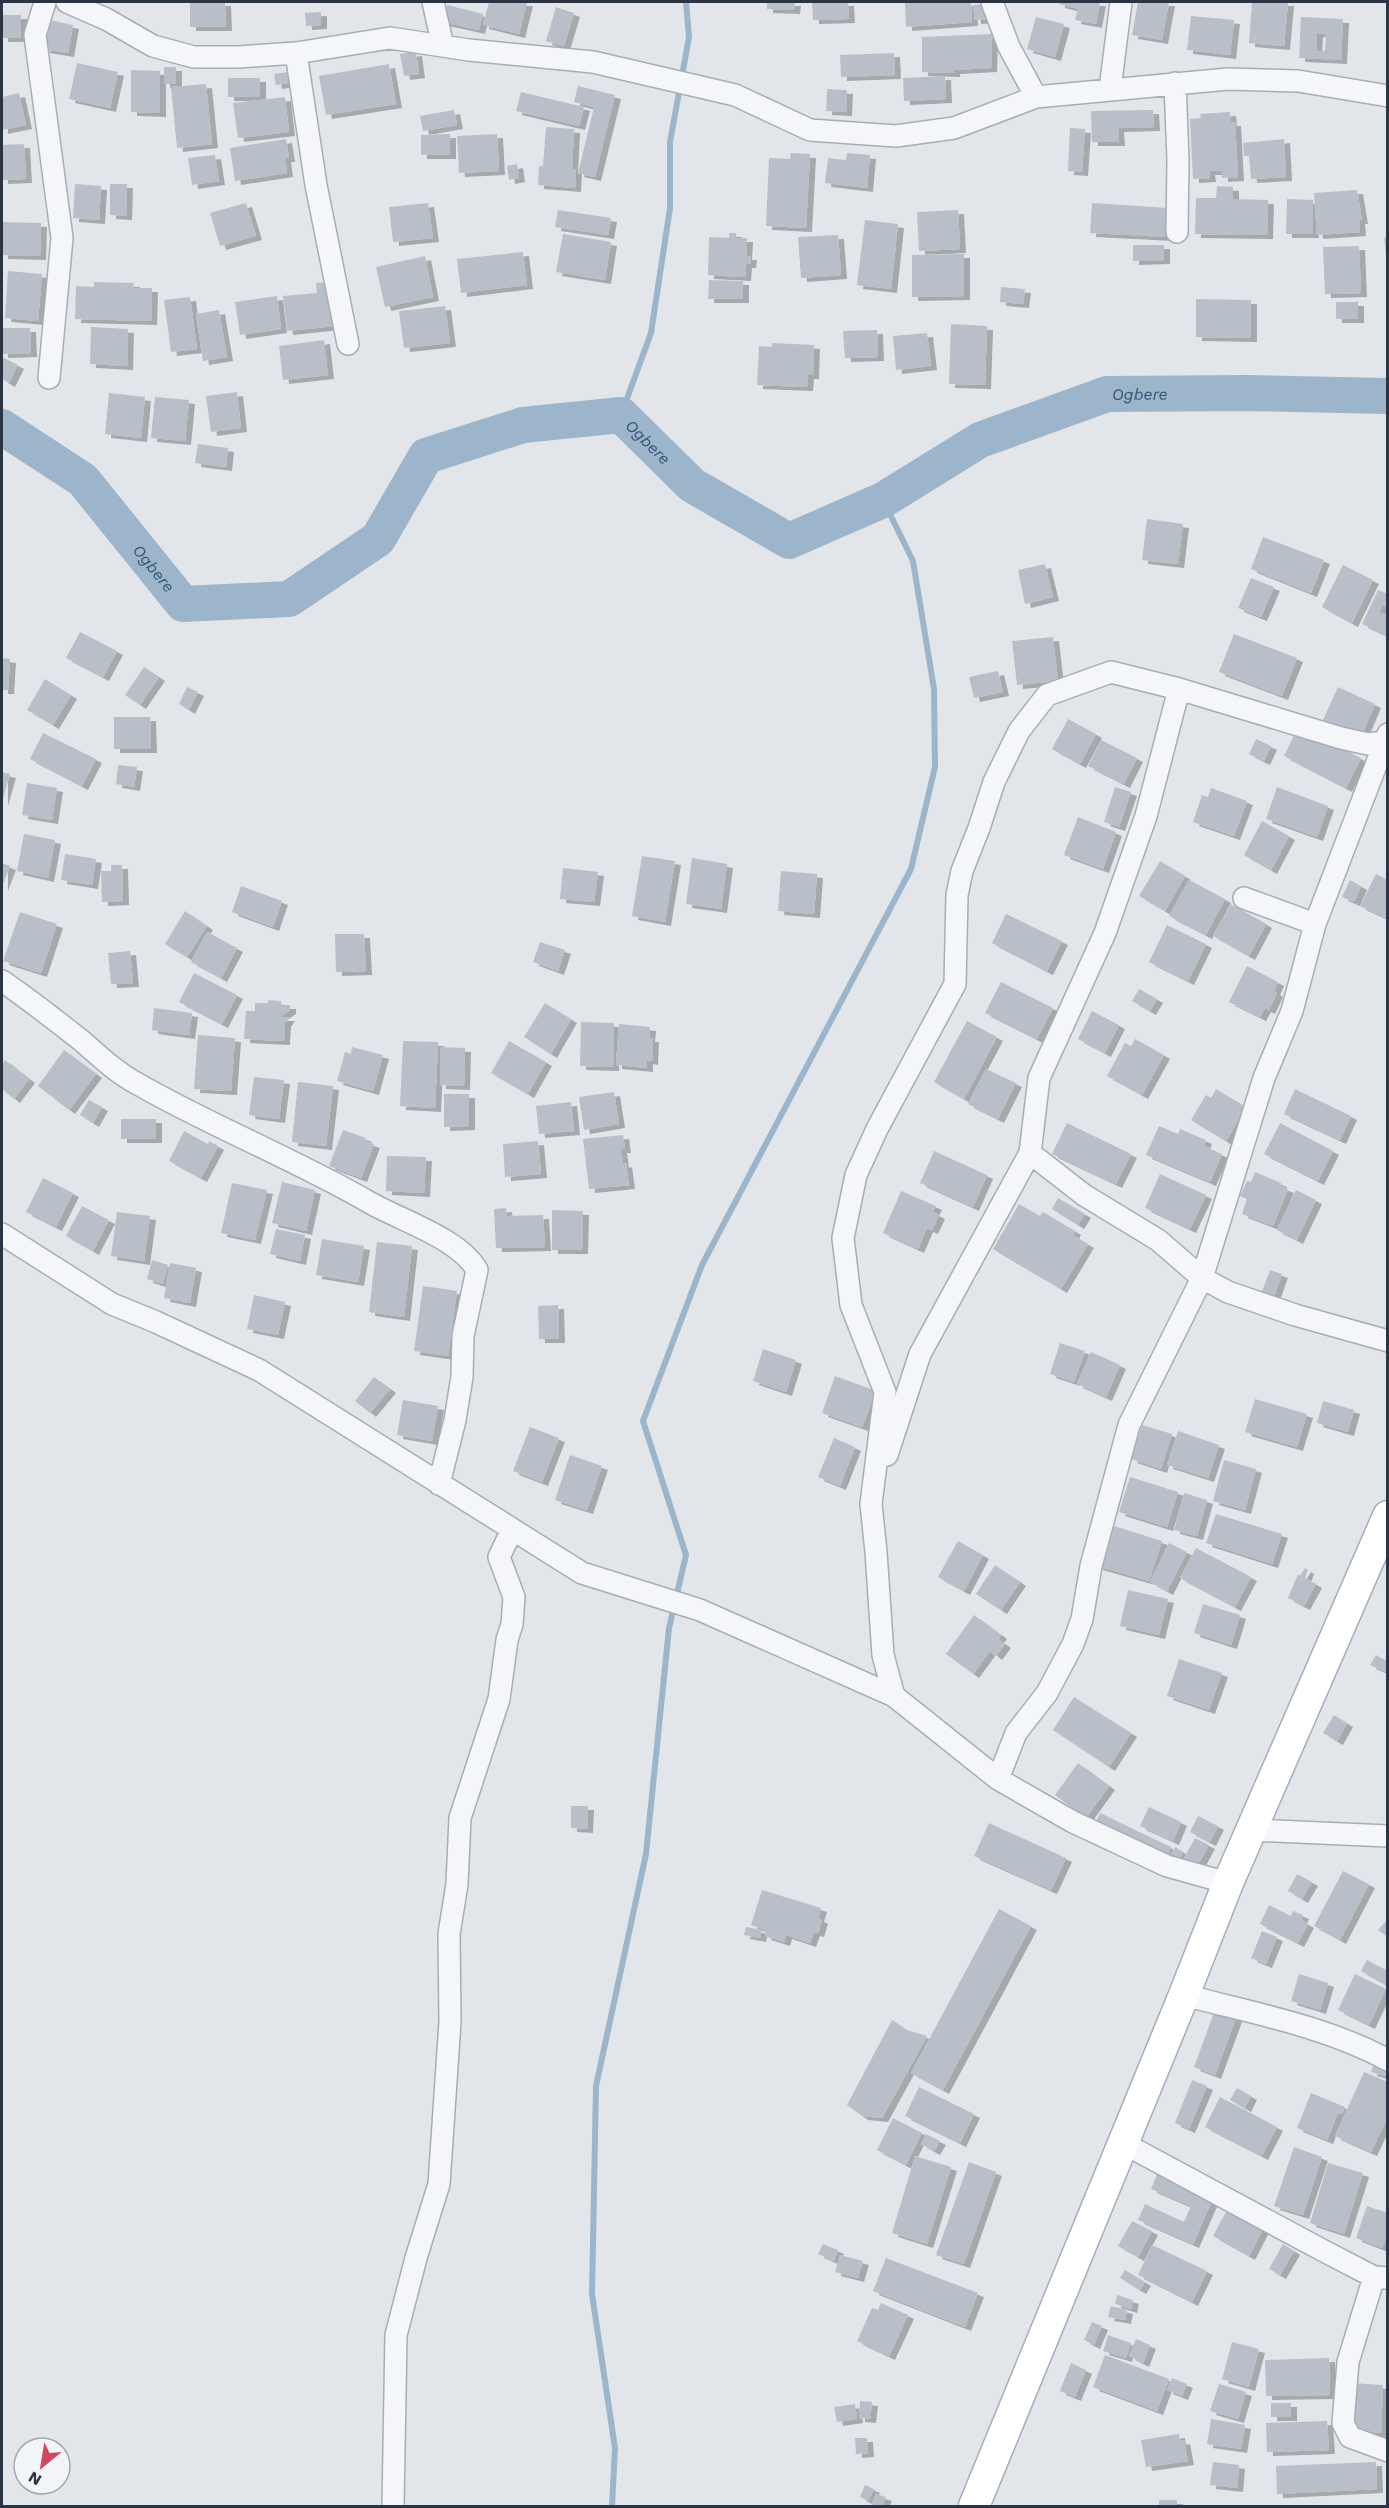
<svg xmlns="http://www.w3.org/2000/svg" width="1389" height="2508" viewBox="0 0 1389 2508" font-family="'Work Sans',sans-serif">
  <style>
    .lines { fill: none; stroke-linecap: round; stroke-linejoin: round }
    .stream { stroke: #9db5ca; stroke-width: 6 }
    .river { stroke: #9db5ca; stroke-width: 36 }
    .building { fill: #b9bfc8; fill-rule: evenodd; filter: url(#shadow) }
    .minor-casing { stroke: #a7adb5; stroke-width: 24 }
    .secondary-casing { stroke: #a7adb5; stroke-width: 33 }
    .minor { stroke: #f5f6f9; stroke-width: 21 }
    .secondary { stroke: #fff; stroke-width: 30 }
    .labels { text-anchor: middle; stroke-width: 4.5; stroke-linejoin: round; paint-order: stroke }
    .water-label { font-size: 16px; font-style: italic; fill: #345477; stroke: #f2f4f8 }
  </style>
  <defs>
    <filter id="shadow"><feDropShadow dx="6" dy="4" stdDeviation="0" flood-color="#0004"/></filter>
  </defs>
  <rect width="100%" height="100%" fill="#e2e6ea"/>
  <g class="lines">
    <path class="stream" d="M621,415L651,333L670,208V142L689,37L686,2
      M612,2506L615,2448L592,2294L596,2086L646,1854L669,1628L686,1555L643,1421L702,1265L911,869L935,767L934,689L913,561L883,500"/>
    <path class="river" id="s1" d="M2,427L83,480L183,604L289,599L378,539L426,456L523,425L621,415L692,485L789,541L883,500L980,440L1107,394L1248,393L1388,396"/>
  </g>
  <path class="building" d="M190,2H225L226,27H190Z
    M489,2H527L519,34L483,25Z
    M767,2H795L794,10L767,9Z
    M812,2H848L849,19L813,20Z
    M905,2H971L972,22L906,27Z
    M1059,2H1100L1096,24L1075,20L1078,9L1059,4Z
    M1138,2H1169L1162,40L1132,35Z
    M1252,2H1288L1284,46L1249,43Z
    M989,4L990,19L975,20L973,5Z
    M447,5L483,14L479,30L443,22Z
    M556,7L574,13L564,46L546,41Z
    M321,12V25L306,26L305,13Z
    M2,15H21V38H2Z
    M1191,16L1234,20L1230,55L1187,50Z
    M1036,17L1064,24L1055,57L1027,49Z
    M1301,17L1343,19L1341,60L1299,58ZM1317,33L1326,34L1325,51H1316Z
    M49,20L73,25L68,53L44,49Z
    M992,34L991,68L954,70V73L922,72V37Z
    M416,52L419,74L404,76L400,54Z
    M894,53L895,75L841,77L840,55Z
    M77,63L118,72L110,108L69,99Z
    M389,64L396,104L326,115L319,76Z
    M164,67H176V84H164Z
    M131,70L160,71V113L131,112Z
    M288,72L289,83L276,85L274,74Z
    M945,76L946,99L904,101L903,78Z
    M228,78H260V97H228Z
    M206,84L212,144L177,148L171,87Z
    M578,86L615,95L595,177L578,173L594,107L574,102Z
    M827,89L847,90L846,112L826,111Z
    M521,92L584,107L579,126L516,111Z
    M19,93L26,125L2,130V97Z
    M285,97L289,132L238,138L233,103Z
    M454,110L457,125L423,131L420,116Z
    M1153,110L1154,127L1118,128L1119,142H1092L1091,111Z
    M1230,112L1231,122H1235L1238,177L1222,178V171H1209L1210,178L1193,179L1190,119L1201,118L1200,114Z
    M546,127L574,129L572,169H576L575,188L538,185L539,166H543Z
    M1070,128L1085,129L1082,172L1068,171Z
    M450,134V155H421V135Z
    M497,134L499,171L459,173L457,136Z
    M286,139L289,158H285L287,173L235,181L230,148Z
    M1284,139L1286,177L1251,179L1249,156H1244L1243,143Z
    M24,144L26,179L2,180V145Z
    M791,153L810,154L806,228L766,226L769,158L790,159Z
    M847,153L870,155L867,188L825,183L828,158L846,160Z
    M215,155L219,181L192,185L188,158Z
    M517,164L519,178L509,180L507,166Z
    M75,184L101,186L99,220L73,218Z
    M110,184H127L126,216L110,215Z
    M1217,186L1233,187V199L1268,200L1267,235L1195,234L1196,198H1216Z
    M1357,190L1362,220H1359L1360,232L1317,235L1314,193Z
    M1287,199L1313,200V234H1286Z
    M246,203L256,236L220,246L210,213Z
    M428,203L433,238L393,242L389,207Z
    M1092,203L1168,208L1167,237L1090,233Z
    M558,210L611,218L608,235L555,227Z
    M958,210L960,249L919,251L917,212Z
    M865,220L898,224L891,289L857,285Z
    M2,222L41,223L40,256L2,255Z
    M729,233H736V238H747L746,256H751L750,264H746L745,277L708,275L709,237L729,238Z
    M563,234L611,242L605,280L556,272Z
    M838,235L841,275L801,278L798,237Z
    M1388,237V255H1386L1384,238Z
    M1133,245H1164V260L1133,261Z
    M1359,246L1361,293L1325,294L1323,247Z
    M523,252L527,285L461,293L457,259Z
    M964,254V296L912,297V255Z
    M425,256L433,297L385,307L376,267Z
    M8,271L42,274L38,321L5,318Z
    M709,280L743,281V299H708Z
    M94,282L134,283L133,288H152L151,321L75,319L76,286L94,287Z
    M330,282L334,326L287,331L283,296L317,293L316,283Z
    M1001,287L1025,289L1023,304L1000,302Z
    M277,296L281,329L240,335L235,302Z
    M190,297L197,349L171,352L164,300Z
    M1196,299L1251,300V338L1196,337Z
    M1336,302H1358V319H1336Z
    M445,306L450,343L404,348L399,311Z
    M219,310L227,357L203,361L196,314Z
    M951,324L987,326L985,385L949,384Z
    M91,327L128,329L127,366L90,364Z
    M2,328H30L31,353L2,354Z
    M877,330L878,357L845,358L843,331Z
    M927,333L931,366L896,370L893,336Z
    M324,340L328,375L283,380L279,346Z
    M772,343L814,345L813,375H808L807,387L757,385L759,346L772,347Z
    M2,357L18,365L9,383L2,379Z
    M237,392L241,428L211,432L206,396Z
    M109,393L145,397L141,438L105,434Z
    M155,397L189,400L185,441L151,438Z
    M198,444L228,448L226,467L195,463Z
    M1147,519L1183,524L1178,564L1142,560Z
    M1263,537L1324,560L1311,593L1251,569Z
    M1045,564L1053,597L1025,604L1018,570Z
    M1343,565L1373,580L1352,623L1322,607Z
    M1251,578L1274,587L1261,617L1238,608Z
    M1378,590L1388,594V607L1382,605L1379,612L1388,616V636L1362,624Z
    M80,632L117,651L103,677L66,658Z
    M1234,634L1297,658L1282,696L1219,672Z
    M1053,637L1058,681L1017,685L1012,641Z
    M2,658L10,659L8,690H2Z
    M144,667L159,677L140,705L125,695Z
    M998,671L1003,692L974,698L969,677Z
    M45,679L71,695L53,725L27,710Z
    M187,687L198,692L189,710L179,704Z
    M1338,687L1375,704L1361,737L1323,720Z
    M114,717H150L151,749H114Z
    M1068,719L1096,734L1080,764L1052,749Z
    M1298,727L1361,758L1346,788L1284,756Z
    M43,733L96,759L82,786L30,759Z
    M1256,739L1271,746L1264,761L1249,754Z
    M1101,740L1137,758L1124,784L1088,766Z
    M118,765L137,767L134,787L116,784Z
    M2,772L10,774L2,802Z
    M27,783L57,788L52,820L22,815Z
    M1115,787L1131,792L1119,827L1104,822Z
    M1277,787L1328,806L1317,837L1266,819Z
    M1211,788L1247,801L1234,836L1193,822L1202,795L1208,797Z
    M1078,817L1116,832L1103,869L1064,855Z
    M1262,821L1289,836L1271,870L1244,855Z
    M24,834L55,840L48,878L17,871Z
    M65,854L96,859L92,885L61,880Z
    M642,856L675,861L665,922L632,916Z
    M692,858L727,864L721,909L686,904Z
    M1160,861L1185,876L1165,911L1139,896Z
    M2,863L10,866L2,887Z
    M111,865H122L123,901L102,902L101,871H111Z
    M563,868L598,872L594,902L560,899Z
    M781,871L817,874L814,914L778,911Z
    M1376,874L1388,880V919L1360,906Z
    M1189,880L1225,899L1206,935L1169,916Z
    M1350,880L1361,886L1354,902L1342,897Z
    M241,886L282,901L273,927L232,912Z
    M1231,904L1266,924L1249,956L1213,936Z
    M185,911L207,926L187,957L165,944Z
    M20,912L57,924L41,973L3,961Z
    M1006,914L1062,941L1047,971L992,943Z
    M1167,925L1206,944L1188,981L1149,962Z
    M207,932L237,948L221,978L191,962Z
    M335,934H364L366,971L336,972Z
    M540,942L565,950L558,971L533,962Z
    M130,951L133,983L111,984L108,953Z
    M1247,966L1278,982L1274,991L1277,993L1269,1010L1265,1008L1260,1017L1229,1002Z
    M194,973L237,995L222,1024L179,1002Z
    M1001,982L1053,1008L1037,1039L985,1013Z
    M1139,989L1157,999L1150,1011L1132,1001Z
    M268,1000L281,1001V1005H290V1010L280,1017H289L285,1023L284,1041L244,1039L246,1011H255V1003H268Z
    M545,1003L571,1019L551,1054L524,1037Z
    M154,1008L192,1013L189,1035L152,1030Z
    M1092,1011L1119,1025L1105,1053L1078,1039Z
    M967,1021L997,1037L964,1099L934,1082Z
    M581,1022L614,1023L613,1067L580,1066Z
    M619,1024L650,1027L649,1038H653L652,1061L647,1060V1068L616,1065Z
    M198,1035L235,1038L231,1091L194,1089Z
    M1135,1039L1164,1055L1142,1095L1107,1076L1125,1043L1131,1046Z
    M403,1041L438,1042L435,1108L400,1106Z
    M509,1041L546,1062L528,1094L491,1073Z
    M352,1047L383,1055L373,1091L337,1081L345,1052L351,1054Z
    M441,1047L465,1048L464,1086L440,1085Z
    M64,1050L96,1074L69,1110L38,1086Z
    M5,1060L29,1079L14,1099L2,1089V1065Z
    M986,1069L1016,1083L998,1119L968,1104Z
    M254,1077L284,1080L279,1119L249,1115Z
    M298,1082L333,1086L326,1146L292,1142Z
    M1216,1089L1246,1107L1226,1141L1191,1120L1206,1095L1211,1098Z
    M1295,1089L1351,1116L1340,1140L1284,1114Z
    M614,1092L619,1124L584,1130L579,1097Z
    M444,1094H469V1126L444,1127Z
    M89,1100L102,1107L93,1123L80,1115Z
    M571,1102L574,1131L539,1134L536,1106Z
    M121,1119H156V1139H121Z
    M1067,1123L1131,1154L1116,1184L1052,1154Z
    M1280,1123L1333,1151L1318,1181L1264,1154Z
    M1159,1126L1178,1134L1180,1129L1206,1140L1204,1146L1222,1154L1210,1182L1146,1155Z
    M343,1130L366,1138L365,1141L374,1144L361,1178L329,1166Z
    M184,1131L208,1144L209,1141L218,1146L201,1178L169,1161Z
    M623,1135L625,1149H621L623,1164L626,1163L629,1185L589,1189L583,1139Z
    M538,1141L541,1174L505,1177L503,1144Z
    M934,1151L987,1175L973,1207L920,1183Z
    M387,1156L426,1157L424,1193L386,1191Z
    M1255,1172L1281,1183L1280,1186L1288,1189L1273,1226L1242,1214L1247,1199L1240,1196L1247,1181L1251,1182Z
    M1160,1174L1206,1195L1190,1229L1145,1208Z
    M43,1178L73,1193L56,1227L26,1212Z
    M282,1182L315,1190L306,1231L272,1223Z
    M232,1183L267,1190L255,1240L221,1233Z
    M1296,1190L1316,1200L1297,1240L1277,1230Z
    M901,1191L936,1206L933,1212L939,1215L932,1230L927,1228L918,1249L883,1233Z
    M1058,1198L1085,1214L1078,1225L1052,1209Z
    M1019,1204L1040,1216L1043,1212L1075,1231L1073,1235L1088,1244L1061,1289L993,1249Z
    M82,1206L109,1220L93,1251L66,1236Z
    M506,1208L507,1216L543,1215L545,1247L496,1248L494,1209Z
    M552,1210L583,1211L582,1250H552Z
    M117,1212L150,1216L144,1261L111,1256Z
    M276,1229L305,1235L300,1261L270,1254Z
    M322,1239L364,1246L358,1282L316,1275Z
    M377,1242L412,1246L404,1317L369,1312Z
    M152,1260L168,1265L163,1284L147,1279Z
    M170,1263L196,1268L190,1303L164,1298Z
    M1270,1270L1282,1274L1273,1299L1261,1294Z
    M423,1286L457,1291L448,1356L414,1351Z
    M254,1295L285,1302L278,1335L247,1329Z
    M558,1305L559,1339H539L538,1306Z
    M1060,1343L1085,1351L1074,1382L1050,1374Z
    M763,1349L796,1360L786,1392L753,1381Z
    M1091,1352L1120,1365L1106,1397L1077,1384Z
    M835,1376L876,1391L862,1427L822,1413Z
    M374,1377L390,1389L370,1413L355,1401Z
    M1255,1399L1307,1414L1297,1447L1245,1432Z
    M403,1400L438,1406L432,1441L397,1435Z
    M1323,1401L1354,1410L1348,1432L1317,1423Z
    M1142,1425L1172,1434L1161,1469L1131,1459Z
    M530,1427L559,1438L542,1482L513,1471Z
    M1178,1431L1219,1445L1208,1478L1167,1465Z
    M834,1438L855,1447L840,1486L818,1477Z
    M570,1455L602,1466L587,1510L555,1500Z
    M1224,1460L1256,1469L1245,1510L1213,1501Z
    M1130,1477L1178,1492L1167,1527L1119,1512Z
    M1184,1493L1207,1500L1197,1536L1174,1530Z
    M1216,1514L1282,1534L1272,1564L1206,1543Z
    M1114,1526L1162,1541L1149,1581L1097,1566L1105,1539L1109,1540Z
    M958,1541L983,1555L964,1591L938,1577Z
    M1169,1543L1187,1552L1167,1591L1150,1582Z
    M1196,1548L1251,1577L1235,1607L1180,1578Z
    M995,1565L1020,1582L1001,1610L976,1594Z
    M1305,1568L1308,1570L1305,1578L1316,1584L1304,1606L1288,1598L1298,1574L1300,1576Z
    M1128,1590L1168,1599L1159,1635L1120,1626Z
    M1203,1604L1240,1615L1231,1645L1194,1633Z
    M974,1615L1001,1635L998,1639L1005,1644L996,1656L990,1651L973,1674L946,1654Z
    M1376,1655L1385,1660L1388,1657V1673L1370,1665Z
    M1179,1659L1222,1673L1209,1710L1167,1696Z
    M1074,1697L1131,1733L1109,1767L1053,1730Z
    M1334,1715L1347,1723L1337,1741L1323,1733Z
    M1078,1763L1109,1786L1086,1818L1055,1795Z
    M571,1806H588L587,1829L571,1828Z
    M1149,1807L1181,1822L1173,1841L1140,1826Z
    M1100,1813L1171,1847L1165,1860L1094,1826Z
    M1198,1816L1218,1826L1210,1842L1190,1832Z
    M989,1823L1066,1858L1051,1890L974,1856Z
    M1195,1838L1209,1845L1198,1865L1184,1858Z
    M1175,1847L1183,1852L1175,1867L1166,1862Z
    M1343,1871L1369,1884L1340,1940L1314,1926Z
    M1297,1874L1312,1882L1302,1899L1288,1891Z
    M762,1890L821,1908L818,1918L822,1920L818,1933L814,1932L810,1943L786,1935L784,1942L765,1936L766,1930L751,1925Z
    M1269,1905L1291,1916L1293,1911L1303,1915L1301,1920L1308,1924L1298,1943L1260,1924Z
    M999,1909L1031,1926L943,2090L911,2073Z
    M1386,1921L1388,1922V1937L1378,1930Z
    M746,1927L762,1930L760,1938L744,1935Z
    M1262,1931L1277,1937L1266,1964L1251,1958Z
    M1367,1960L1388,1971V1986L1361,1971Z
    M1299,1974L1328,1983L1320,2010L1291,2001Z
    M1355,1974L1386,1989L1369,2025L1338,2010Z
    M1215,2010L1236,2018L1215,2075L1194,2067Z
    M892,2020L907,2030L927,2036L882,2118L862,2116L847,2105Z
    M1376,2059L1388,2067L1385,2076L1371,2072Z
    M1364,2072L1388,2082V2116L1371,2152L1335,2136Z
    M1192,2080L1207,2086L1189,2129L1175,2123Z
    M919,2087L974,2114L960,2143L905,2116Z
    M1237,2088L1251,2096L1245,2108L1230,2100Z
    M1311,2093L1345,2107L1342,2114L1338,2113L1327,2140L1297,2128Z
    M1220,2097L1277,2127L1262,2156L1205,2127Z
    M893,2118L922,2133L906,2165L877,2150Z
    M926,2134L940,2141L934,2151L921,2144Z
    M1294,2147L1322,2157L1303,2215L1274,2206Z
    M915,2156L951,2167L927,2244L892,2233Z
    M969,2162L996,2172L964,2264L936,2255Z
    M1328,2163L1363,2173L1344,2234L1310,2223Z
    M1158,2172L1214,2196L1193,2244L1138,2220L1145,2204L1184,2222L1191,2206L1151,2189Z
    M1367,2206L1388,2213V2232L1382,2248L1356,2238Z
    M1228,2208L1264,2227L1249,2256L1213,2236Z
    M1132,2221L1152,2231L1138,2257L1118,2246Z
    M823,2244L838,2250L834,2261L818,2254Z
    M1283,2244L1294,2251L1280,2275L1269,2269Z
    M1152,2245L1207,2271L1192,2302L1138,2275Z
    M840,2255L863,2261L858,2278L835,2272Z
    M886,2258L978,2293L965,2327L873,2291Z
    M1125,2270L1145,2282L1140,2290L1120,2278Z
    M1117,2295L1133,2300L1131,2309L1115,2304Z
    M881,2303L908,2315L889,2356L857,2341L872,2308L878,2310Z
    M1111,2306L1127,2310L1125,2320L1108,2317Z
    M1092,2322L1102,2326L1094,2345L1084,2340Z
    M1108,2335L1131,2343L1126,2358L1103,2351Z
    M1136,2339L1150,2345L1143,2363L1129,2356Z
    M1232,2342L1259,2349L1249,2387L1222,2379Z
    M1105,2355L1169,2379L1157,2411L1093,2387Z
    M1329,2358L1330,2395L1266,2396L1265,2360Z
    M1071,2363L1086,2370L1075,2397L1060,2391Z
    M1172,2378L1187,2384L1182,2396L1167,2390Z
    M1352,2383L1383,2385L1381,2433L1349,2432Z
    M1219,2384L1246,2392L1238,2419L1210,2411Z
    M860,2401L872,2402L870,2419L859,2418Z
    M1271,2403H1291V2417H1271Z
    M855,2404L857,2419L837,2422L834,2407Z
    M1211,2419L1245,2425L1241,2449L1207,2444Z
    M1327,2421L1329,2450L1267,2452L1266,2423Z
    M1179,2434L1180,2441L1184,2440L1188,2461L1146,2467L1141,2440Z
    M855,2438H867L868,2453L856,2454Z
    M1213,2462L1239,2465L1237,2488L1210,2485Z
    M1376,2462L1377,2489L1277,2494L1276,2466Z
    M865,2485L874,2489L868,2501L860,2497Z
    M876,2494L886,2497L882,2506H871Z
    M1159,2500H1177V2506H1159Z"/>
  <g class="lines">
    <defs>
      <path id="minor" d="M45,2L35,35L62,238L49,378
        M67,2L106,19L153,46L194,57H238L296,53L390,38L469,50L593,62L735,95L810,130L896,136L954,128L1036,97L1228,79L1298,81L1388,96
        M433,2L443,46
        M992,2L1009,47L1036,97
        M296,53L316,185L348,344
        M1175,83L1178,160L1177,232
        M1110,89L1121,2
        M1179,689L1146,816L1105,933L1039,1078L1030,1153L1084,1195L1158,1240L1202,1278L1228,1292L1295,1315L1388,1341
        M1244,898L1315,924L1388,734
        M2,981C30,1000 55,1020 82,1041C99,1056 116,1072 136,1083C211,1126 292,1158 367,1201C399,1220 459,1238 477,1270L463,1336L462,1377L455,1420L439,1484
        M2,1234L112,1304L156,1322L259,1370L582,1573L700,1610L894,1696L998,1779L1073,1822L1167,1866L1228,1883
        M887,1455L920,1354L1030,1153
        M894,1696L883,1655L876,1552L871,1504L885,1392L851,1305L843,1238L856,1175L877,1129L955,984L957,895L962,871L979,828L994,782L1019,731L1047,695L1111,672L1179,689L1341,738L1368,744L1384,742
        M998,1779L1016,1733L1047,1693L1073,1644L1082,1619L1091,1566L1129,1425L1202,1278L1264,1078L1292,1011L1315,924
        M1251,1830L1388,1836
        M1184,1995C1252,2013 1325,2026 1388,2060
        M1123,2143L1322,2250L1374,2277L1388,2278
        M1374,2277L1348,2362L1343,2423L1350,2437L1388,2451
        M393,2506L396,2335L416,2258L439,2184L450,2022L449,1934L457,1884L460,1818L499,1699L507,1640L512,1624L514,1597L499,1557L512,1530"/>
      <path id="secondary" d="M974,2506L1184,1995L1228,1883L1388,1516"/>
    </defs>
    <use href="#minor" class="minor-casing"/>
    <use href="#secondary" class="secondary-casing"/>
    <use href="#minor" class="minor"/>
    <use href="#secondary" class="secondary"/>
  </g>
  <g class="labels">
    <g class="water-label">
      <text dy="6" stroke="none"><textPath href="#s1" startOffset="1362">Ogbere</textPath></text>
      <text dy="6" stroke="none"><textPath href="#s1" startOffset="804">Ogbere</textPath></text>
      <text dy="6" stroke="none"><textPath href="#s1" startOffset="210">Ogbere</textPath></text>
    </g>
  </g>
  <rect width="1389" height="2508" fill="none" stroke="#2a3443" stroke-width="6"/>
  <g transform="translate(42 2466) rotate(210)"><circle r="28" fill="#f2f4f8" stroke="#a2a7b0" stroke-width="1.5"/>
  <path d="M0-4.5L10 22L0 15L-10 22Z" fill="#cf4861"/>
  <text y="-9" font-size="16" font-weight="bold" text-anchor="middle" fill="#2a3443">N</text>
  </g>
</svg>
